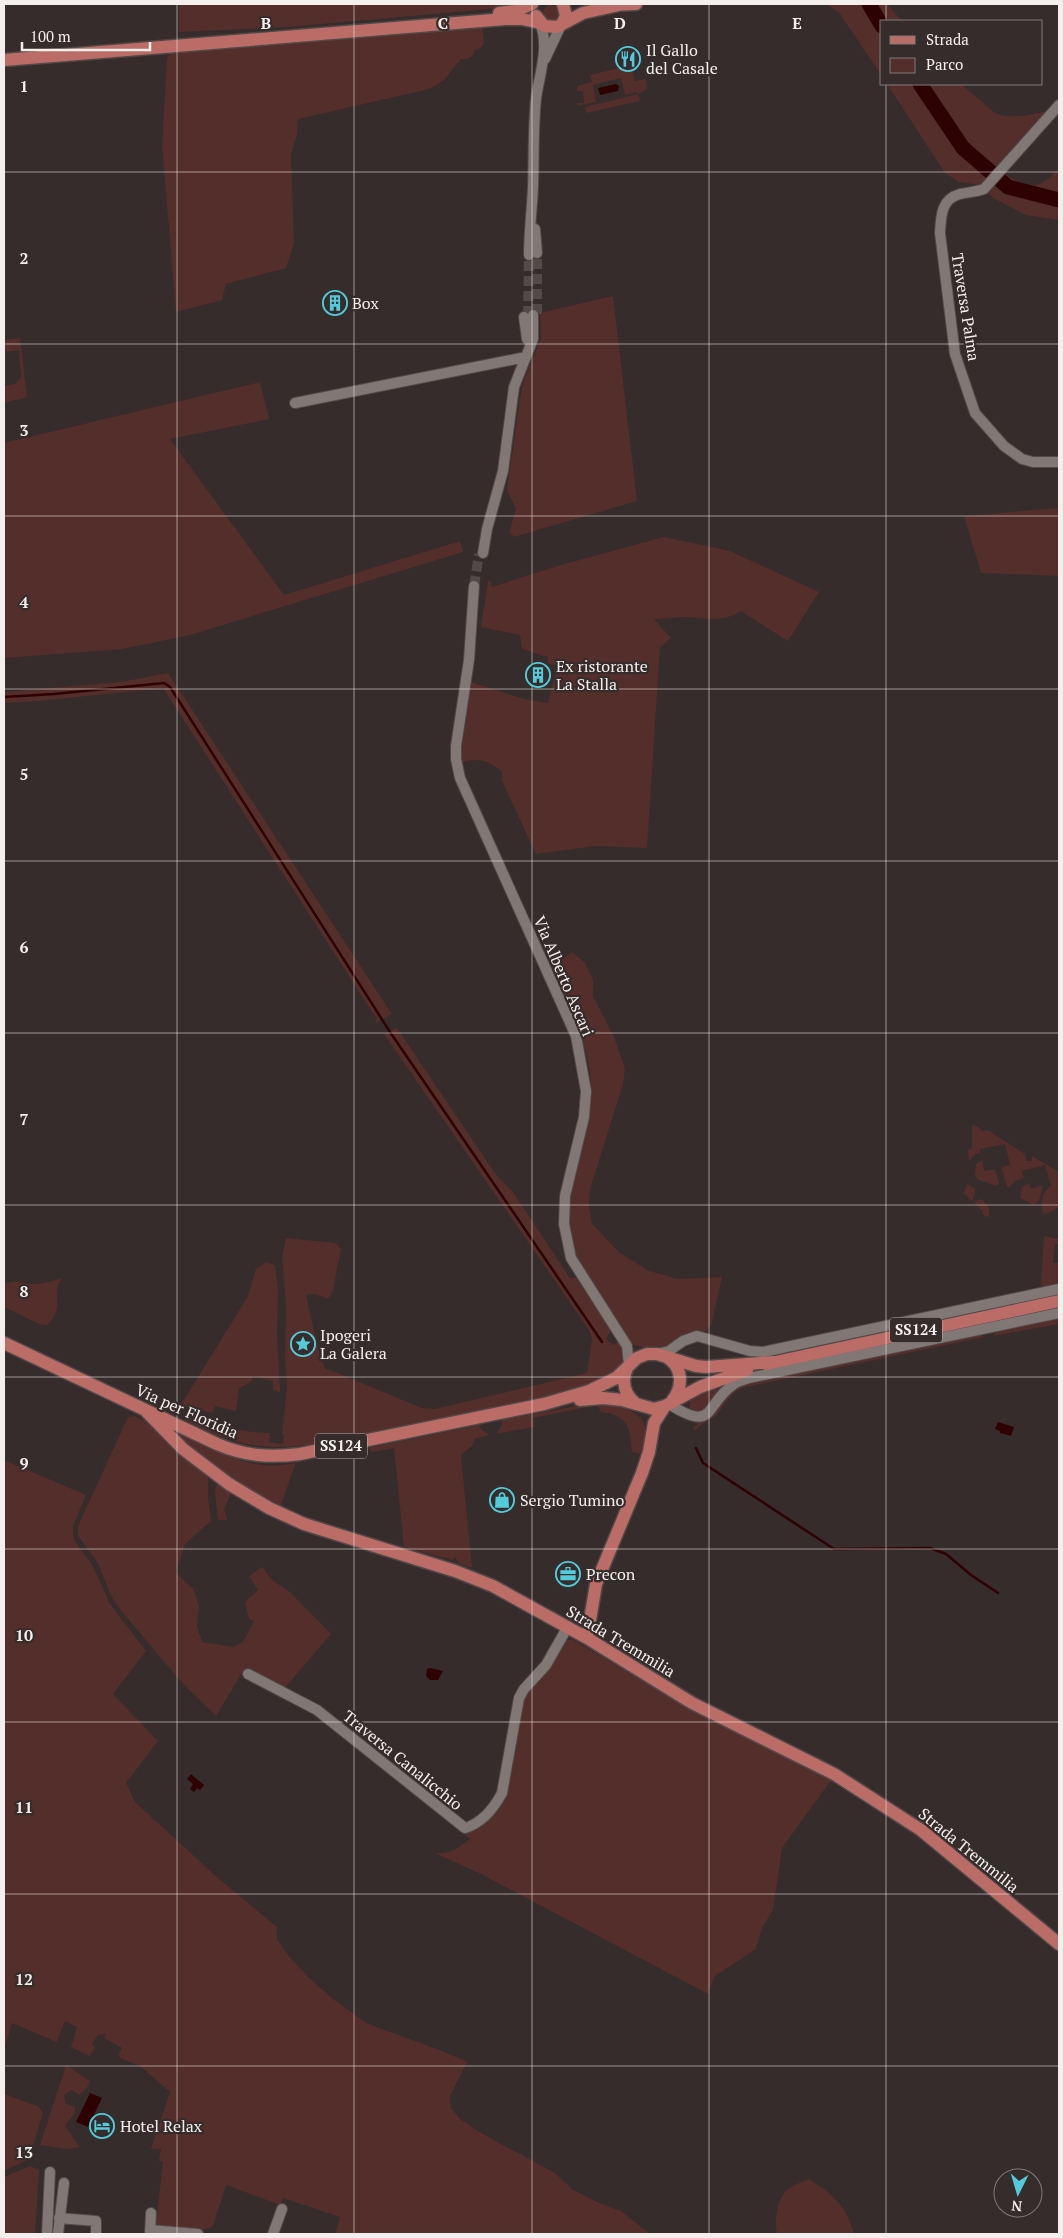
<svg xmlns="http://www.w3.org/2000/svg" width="1063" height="2238" viewBox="0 0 1063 2238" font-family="'PT Serif',serif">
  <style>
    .green { fill: #542e2a }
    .water { fill: #2e0203 }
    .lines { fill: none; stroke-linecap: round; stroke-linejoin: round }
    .stream { stroke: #2e0203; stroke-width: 2.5 }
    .river { stroke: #2e0203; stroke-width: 15 }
    .minor-tunnel { stroke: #524948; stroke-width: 10; stroke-dasharray: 10 5; stroke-linecap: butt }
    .minor-casing { stroke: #514948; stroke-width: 12 }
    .major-casing { stroke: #514948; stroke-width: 15 }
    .minor { stroke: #817775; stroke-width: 10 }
    .major { stroke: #bb6c66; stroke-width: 12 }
    .grid { fill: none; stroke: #f4eeed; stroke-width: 1; stroke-opacity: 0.55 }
    .labels { text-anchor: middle; stroke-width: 4.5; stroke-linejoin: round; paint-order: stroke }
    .shield { fill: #352c2b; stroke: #bbb4b3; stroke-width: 1 }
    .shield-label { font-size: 15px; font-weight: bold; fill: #f4eeed }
    .poi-label { font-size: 16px; fill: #f4eeed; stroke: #352c2b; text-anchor: start }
    .street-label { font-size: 16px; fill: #f4eeed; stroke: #352c2b }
    .grid-label { font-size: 16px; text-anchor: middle; font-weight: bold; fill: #f4eeed; stroke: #352c2b; stroke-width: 4.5; stroke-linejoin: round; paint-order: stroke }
  </style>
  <rect width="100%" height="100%" fill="#352c2b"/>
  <path class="green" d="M179,4H521L514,7L288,27L179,32Z
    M827,4H887L902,21H882V76L840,14Z
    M543 13a8 8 0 1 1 16 0a8 8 0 1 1-16 0Z
    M482,27L484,43L481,48L475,50C472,58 470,59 461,59L444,80L430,89L298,119L297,134L291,154L294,244L286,268L226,284L222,300L176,312L162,146L167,58L171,53Z
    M631,65L635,81L646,79L647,89L638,94L637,92L625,95L621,78L593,85L596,102L578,106L577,103H584L583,91H577V86L592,82L590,75Z
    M887,84H961L995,113C1011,120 1030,115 1047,111L1001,171C1026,188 1038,193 1059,168V220L1026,215L993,198L980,185L959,182L945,173Z
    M638,94L640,101L586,113L585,107Z
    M613,296L637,501L514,537L509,533L516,509L507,490L522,386L541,338L540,313Z
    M20,338L27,397L4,403V386L15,384L21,378L19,350L4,352V340Z
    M260,382L269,419L170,439L284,595L460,541L463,552L190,635L123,649L4,658V443Z
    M1059,508V576L981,573L964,516Z
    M664,537L730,551L819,592L788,641L741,611C723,623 706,618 686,617C676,617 665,619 654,619L671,638L660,647L647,848L596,846L536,854L502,781V772C489,760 476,757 460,763L471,682L524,699L548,703L557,666L547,663L548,657L522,649L520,635L481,627L488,581H490L492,587L557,566Z
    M168,673L392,1014L376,1023V1018L163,688L39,701L4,703V692L121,682Z
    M572,952L585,963L593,980V996L614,1037L625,1068L623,1084L590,1189L589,1207L592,1224L620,1253L649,1271L678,1279L722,1277L711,1325L703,1333C684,1331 683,1337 668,1345C663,1348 645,1348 638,1346C624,1343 615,1320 608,1309C596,1289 579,1268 573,1246C559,1192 591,1143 591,1089C591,1046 568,1005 552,967Z
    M397,1028L497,1176L513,1192L570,1278H576L611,1330L606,1339L613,1345L619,1341C634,1367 606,1379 587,1389L308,1445C258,1451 230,1443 187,1421L183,1417L189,1413L199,1414L222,1426L251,1432L270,1433L269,1442L283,1444L284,1435H282L287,1386L285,1358L286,1306L282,1257L286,1238L336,1243L341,1249L333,1291L328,1299L315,1294L306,1295L320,1357L325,1368L422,1408L435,1409L587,1373L592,1339L589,1330L384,1034Z
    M975,1125L983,1131L988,1130L1025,1154L1026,1161H1032V1156L1059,1172V1207L1047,1214L1043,1213C1040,1204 1043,1190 1051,1186L1045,1165L1022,1171L1024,1178L1015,1181L1010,1187H1007L1001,1167L1010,1165L1005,1144L980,1149V1153L975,1154L969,1161L968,1150L972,1148V1126Z
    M982,1160L984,1171L995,1169L999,1183L997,1186L978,1180L975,1176L976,1164Z
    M1029,1183L1031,1189L1043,1185L1039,1201L1034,1205L1020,1198L1022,1187Z
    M967,1184L975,1189V1194L972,1201L964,1193Z
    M981,1199C987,1203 990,1207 989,1216L986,1217L982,1214L983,1212L974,1202Z
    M1044,1236L1059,1239V1244H1055L1053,1263H1059V1285L1046,1288L1041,1284Z
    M266,1262L275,1265L278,1290L277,1335L280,1392L273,1390V1381L253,1376L251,1382L239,1388L236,1411L215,1406L213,1413L186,1407L179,1408L248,1296L256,1269Z
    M62,1278C49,1296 67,1307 47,1325L39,1324L4,1307V1284C20,1279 18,1283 32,1284C43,1284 52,1281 62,1278Z
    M1059,1318V1324L993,1336L999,1329Z
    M980,1333L984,1337L742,1388C729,1394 725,1406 715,1416C709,1421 702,1423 696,1430L692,1429L741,1385Z
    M734,1379L701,1413L690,1408L689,1400L693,1396Z
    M603,1401C635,1410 654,1416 642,1454L632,1452C630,1428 628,1415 601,1412L597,1405L533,1418L535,1427L496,1434L502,1425V1420Z
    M135,1416L149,1424L178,1454L208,1476V1497L211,1521L185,1544L176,1572L186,1583L193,1588L199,1606L197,1626L202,1642L233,1647L243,1642L254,1621L249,1619L245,1602L258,1590L249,1576L262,1567L272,1580L290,1592L331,1634L284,1689L258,1675L257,1671L245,1668L216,1716L184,1685L122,1612L111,1596L98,1563L78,1536V1526L128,1417Z
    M479,1425L481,1429L489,1435L474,1439L473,1445L461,1455L472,1568L460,1564L455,1557L452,1560L404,1547L394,1448L372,1452L368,1448Z
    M180,1434C225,1450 243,1473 296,1463L280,1507L229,1476L178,1438Z
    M4,1460L86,1495L73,1526L74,1540L93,1566L110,1604L146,1651L113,1694L158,1741L126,1783L135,1802L218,1878L277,1927V1939L288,1955L308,1977L333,1999L368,2024L445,2052L467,2062L450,2096L451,2108L460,2119L483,2134L555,2173L573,2190L597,2202L621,2211L650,2234H335L340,2217L283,2198L280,2205L226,2185L213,2226L203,2230L159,2225L156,2223L163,2162L159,2161L161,2149H151L170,2092L140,2066L120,2058L119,2053L122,2048L104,2038L106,2034L98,2035L92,2044L95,2047L90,2056L71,2047L77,2027L65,2021L57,2042L12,2023L4,2050Z
    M219,1483L229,1489L231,1494L224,1509L227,1520H218L215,1491L216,1486Z
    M572,1639L660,1692L832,1779L782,1848L773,1910L762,1928L756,1949L715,1976L708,1994L479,1873L434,1853C450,1855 458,1848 470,1839L463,1833L477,1829L492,1817L501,1806L506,1797L517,1743L522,1700L564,1641Z
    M66,2065L90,2081L87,2088L79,2095L72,2090L64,2095L66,2104L75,2107V2113L65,2126L80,2147L68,2149L40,2145Z
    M4,2094L38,2106L43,2113L29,2159L4,2171Z
    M30,2166L39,2170L35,2234H4V2177Z
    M809,2179C832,2193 848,2207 854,2234H777C774,2223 777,2201 785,2192C791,2186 801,2182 809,2179Z"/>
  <path class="water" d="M616,84L619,86L618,91L600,95L598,88Z
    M998,1422L1014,1427L1011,1436L1000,1433V1431L995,1429Z
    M430,1668L443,1671L438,1680H430L426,1676L427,1669Z
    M191,1774L204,1785L200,1790L197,1788L194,1792L190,1789L193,1784L187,1779Z
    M90,2093L102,2098L88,2127L76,2122Z"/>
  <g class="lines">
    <path class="stream" d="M4,697L54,694L164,683L170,687L390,1032L602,1342
      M696,1448L703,1463L834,1549L930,1548L946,1554L971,1575L998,1593"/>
    <path class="river" d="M869,4L882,26
      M920,84L963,148L1008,187L1059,200"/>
    <path class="minor-tunnel" d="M537,314V253
      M528,316L529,255
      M474,586L479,554"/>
    <defs>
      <path id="minor" d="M545,59L561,25
        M1059,105L984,189C976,192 969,192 960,194C941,199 941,216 940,233L955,354L975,413L1004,446L1022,459L1033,462H1059
        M535,229L537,253
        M529,255C529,232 532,210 533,187C534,158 533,127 536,99C539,75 550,47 540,23
        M524,317L527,339
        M295,403L526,357
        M483,553L487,529L503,471L514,387L533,339V315
        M474,586L469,660L456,746V759L460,778L576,1036L586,1091L584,1117L565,1196L564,1224L571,1258L627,1346L629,1365
        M657,1354L669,1351L683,1341L697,1336L750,1351L763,1352L1059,1289
        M669,1404C716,1434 704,1404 734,1384C738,1381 744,1380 749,1378L1059,1313
        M248,1674L317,1710L465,1828C482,1823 494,1808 502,1793L519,1698L524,1689L546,1665L567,1628
        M59,2218L96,2221V2234
        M150,2230L198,2234
        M47,2234L50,2172
        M58,2234L64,2183
        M150,2234L151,2213
        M273,2234L282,2209"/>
      <path id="major" d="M611,5L636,4
        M499,13L515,11L532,4
        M536,16L544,26L557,27L583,13L619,5
        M562,24L566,16L563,4
        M4,60L505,19H522L540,23
        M4,1343L217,1444C245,1456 270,1458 300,1454L544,1404L589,1391L616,1378L637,1358L647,1354H657L696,1366L706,1367L773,1362
        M665,1356C683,1366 684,1386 672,1401
        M766,1364L1059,1301
        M627,1368C621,1382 625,1395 636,1404
        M580,1400L603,1398L622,1400L654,1409L665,1406L700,1387L747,1370
        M145,1410L183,1449L229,1484L269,1508L304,1524L455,1571L493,1586L587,1638L692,1703L834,1774L921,1830L1059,1944
        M587,1638L596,1584L642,1473L649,1452L654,1423L665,1406"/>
    </defs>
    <use href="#minor" class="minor-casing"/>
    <use href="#major" class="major-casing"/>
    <use href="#minor" class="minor"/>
    <use href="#major" class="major"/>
  </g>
  <path class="grid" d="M177,4V2234M354,4V2234M532,4V2234M709,4V2234M886,4V21M886,84V2234M4,172H1059M4,344H1059M4,516H1059M4,689H1059M4,861H1059M4,1033H1059M4,1205H1059M4,1377H1059M4,1549H1059M4,1722H1059M4,1894H1059M4,2066H1059"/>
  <defs>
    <symbol id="restaurant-ring" viewBox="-11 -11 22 22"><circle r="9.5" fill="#352c2b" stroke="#53cbda" stroke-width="1.5"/><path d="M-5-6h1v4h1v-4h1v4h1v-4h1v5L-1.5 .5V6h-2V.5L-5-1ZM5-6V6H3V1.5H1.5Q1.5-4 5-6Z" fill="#53cbda"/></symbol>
    <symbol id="building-ring" viewBox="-11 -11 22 22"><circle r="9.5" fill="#352c2b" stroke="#53cbda" stroke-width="1.5"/><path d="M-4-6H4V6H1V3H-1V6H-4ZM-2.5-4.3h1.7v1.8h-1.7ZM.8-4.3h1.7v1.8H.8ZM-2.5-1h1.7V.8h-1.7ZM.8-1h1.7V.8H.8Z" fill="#53cbda"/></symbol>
    <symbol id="sight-ring" viewBox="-11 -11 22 22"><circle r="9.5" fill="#352c2b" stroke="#53cbda" stroke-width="1.5"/><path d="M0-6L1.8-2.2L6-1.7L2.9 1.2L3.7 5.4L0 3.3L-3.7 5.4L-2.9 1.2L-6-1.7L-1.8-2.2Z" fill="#53cbda"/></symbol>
    <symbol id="shop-ring" viewBox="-11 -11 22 22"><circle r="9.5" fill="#352c2b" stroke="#53cbda" stroke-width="1.5"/><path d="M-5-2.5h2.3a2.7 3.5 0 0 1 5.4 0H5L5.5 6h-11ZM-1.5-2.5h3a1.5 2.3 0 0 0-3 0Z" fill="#53cbda"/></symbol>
    <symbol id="office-ring" viewBox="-11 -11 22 22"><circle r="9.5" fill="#352c2b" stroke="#53cbda" stroke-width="1.5"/><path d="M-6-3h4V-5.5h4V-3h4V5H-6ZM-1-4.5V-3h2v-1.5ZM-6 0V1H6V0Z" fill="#53cbda"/></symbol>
    <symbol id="hotel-ring" viewBox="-11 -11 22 22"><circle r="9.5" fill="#352c2b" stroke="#53cbda" stroke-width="1.5"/><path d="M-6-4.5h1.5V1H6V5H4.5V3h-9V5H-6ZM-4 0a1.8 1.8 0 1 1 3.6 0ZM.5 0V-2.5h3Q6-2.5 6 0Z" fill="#53cbda"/></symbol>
  </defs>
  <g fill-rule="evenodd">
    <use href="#restaurant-ring" x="614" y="45" width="28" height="28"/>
    <use href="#building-ring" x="321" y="289" width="28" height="28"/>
    <use href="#building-ring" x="524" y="661" width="28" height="28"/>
    <use href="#sight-ring" x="289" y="1330" width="28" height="28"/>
    <use href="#shop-ring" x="488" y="1486" width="28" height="28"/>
    <use href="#office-ring" x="554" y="1560" width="28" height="28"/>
    <use href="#hotel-ring" x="88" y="2112" width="28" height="28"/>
  </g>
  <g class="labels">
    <g class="shield">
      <rect x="890" y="1317.5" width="52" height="25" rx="4"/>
      <rect x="315" y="1433.5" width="52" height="25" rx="4"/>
    </g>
    <g class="shield-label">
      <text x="916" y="1335">SS124</text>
      <text x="341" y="1451">SS124</text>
    </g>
    <g class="poi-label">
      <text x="646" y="56">Il Gallo<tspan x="646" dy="18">del Casale</tspan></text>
      <text x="352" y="309">Box</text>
      <text x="556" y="672">Ex ristorante<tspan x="556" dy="18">La Stalla</tspan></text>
      <text x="320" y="1341">Ipogeri<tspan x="320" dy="18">La Galera</tspan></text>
      <text x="520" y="1506">Sergio Tumino</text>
      <text x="586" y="1580">Precon</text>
      <text x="120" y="2132">Hotel Relax</text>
    </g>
    <g class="street-label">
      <text transform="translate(966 307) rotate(81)" y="6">Traversa Palma</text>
      <text transform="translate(564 976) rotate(67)" y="6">Via Alberto Ascari</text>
      <text transform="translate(187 1411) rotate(24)" y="6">Via per Floridia</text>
      <text transform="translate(621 1641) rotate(31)" y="6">Strada Tremmilia</text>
      <text transform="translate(403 1760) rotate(39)" y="6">Traversa Canalicchio</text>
      <text transform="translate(969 1850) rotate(39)" y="6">Strada Tremmilia</text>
    </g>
  </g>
  <g class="grid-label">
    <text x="266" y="29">B</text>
    <text x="443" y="29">C</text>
    <text x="620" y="29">D</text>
    <text x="797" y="29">E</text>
    <text x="24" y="92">1</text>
    <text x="24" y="264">2</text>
    <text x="24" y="436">3</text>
    <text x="24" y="608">4</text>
    <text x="24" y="780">5</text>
    <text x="24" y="953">6</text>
    <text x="24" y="1125">7</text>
    <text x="24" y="1297">8</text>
    <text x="24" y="1469">9</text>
    <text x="24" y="1641">10</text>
    <text x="24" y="1813">11</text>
    <text x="24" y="1985">12</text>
    <text x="24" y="2158">13</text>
  </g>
  <rect width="1063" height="2238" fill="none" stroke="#f4eeed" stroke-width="10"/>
  <rect x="880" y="20" width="162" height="65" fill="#352c2b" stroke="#817a79"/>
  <rect x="890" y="36" width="25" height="8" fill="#bb6c66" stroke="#817a79"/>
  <text x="926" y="45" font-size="15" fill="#f4eeed">Strada</text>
  <rect x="890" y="58" width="25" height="15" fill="#542e2a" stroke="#817a79"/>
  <text x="926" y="70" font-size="15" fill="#f4eeed">Parco</text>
  <g transform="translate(1018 2193) rotate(185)"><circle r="24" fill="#352c2b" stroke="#817a79"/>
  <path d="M0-4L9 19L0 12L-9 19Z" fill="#53cbda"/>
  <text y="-8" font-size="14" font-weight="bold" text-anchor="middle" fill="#f4eeed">N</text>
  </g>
  <path d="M22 42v8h128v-8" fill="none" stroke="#f4eeed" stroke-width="2.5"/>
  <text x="30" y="42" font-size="15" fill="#f4eeed" stroke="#352c2b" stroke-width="4" paint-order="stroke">100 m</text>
</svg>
